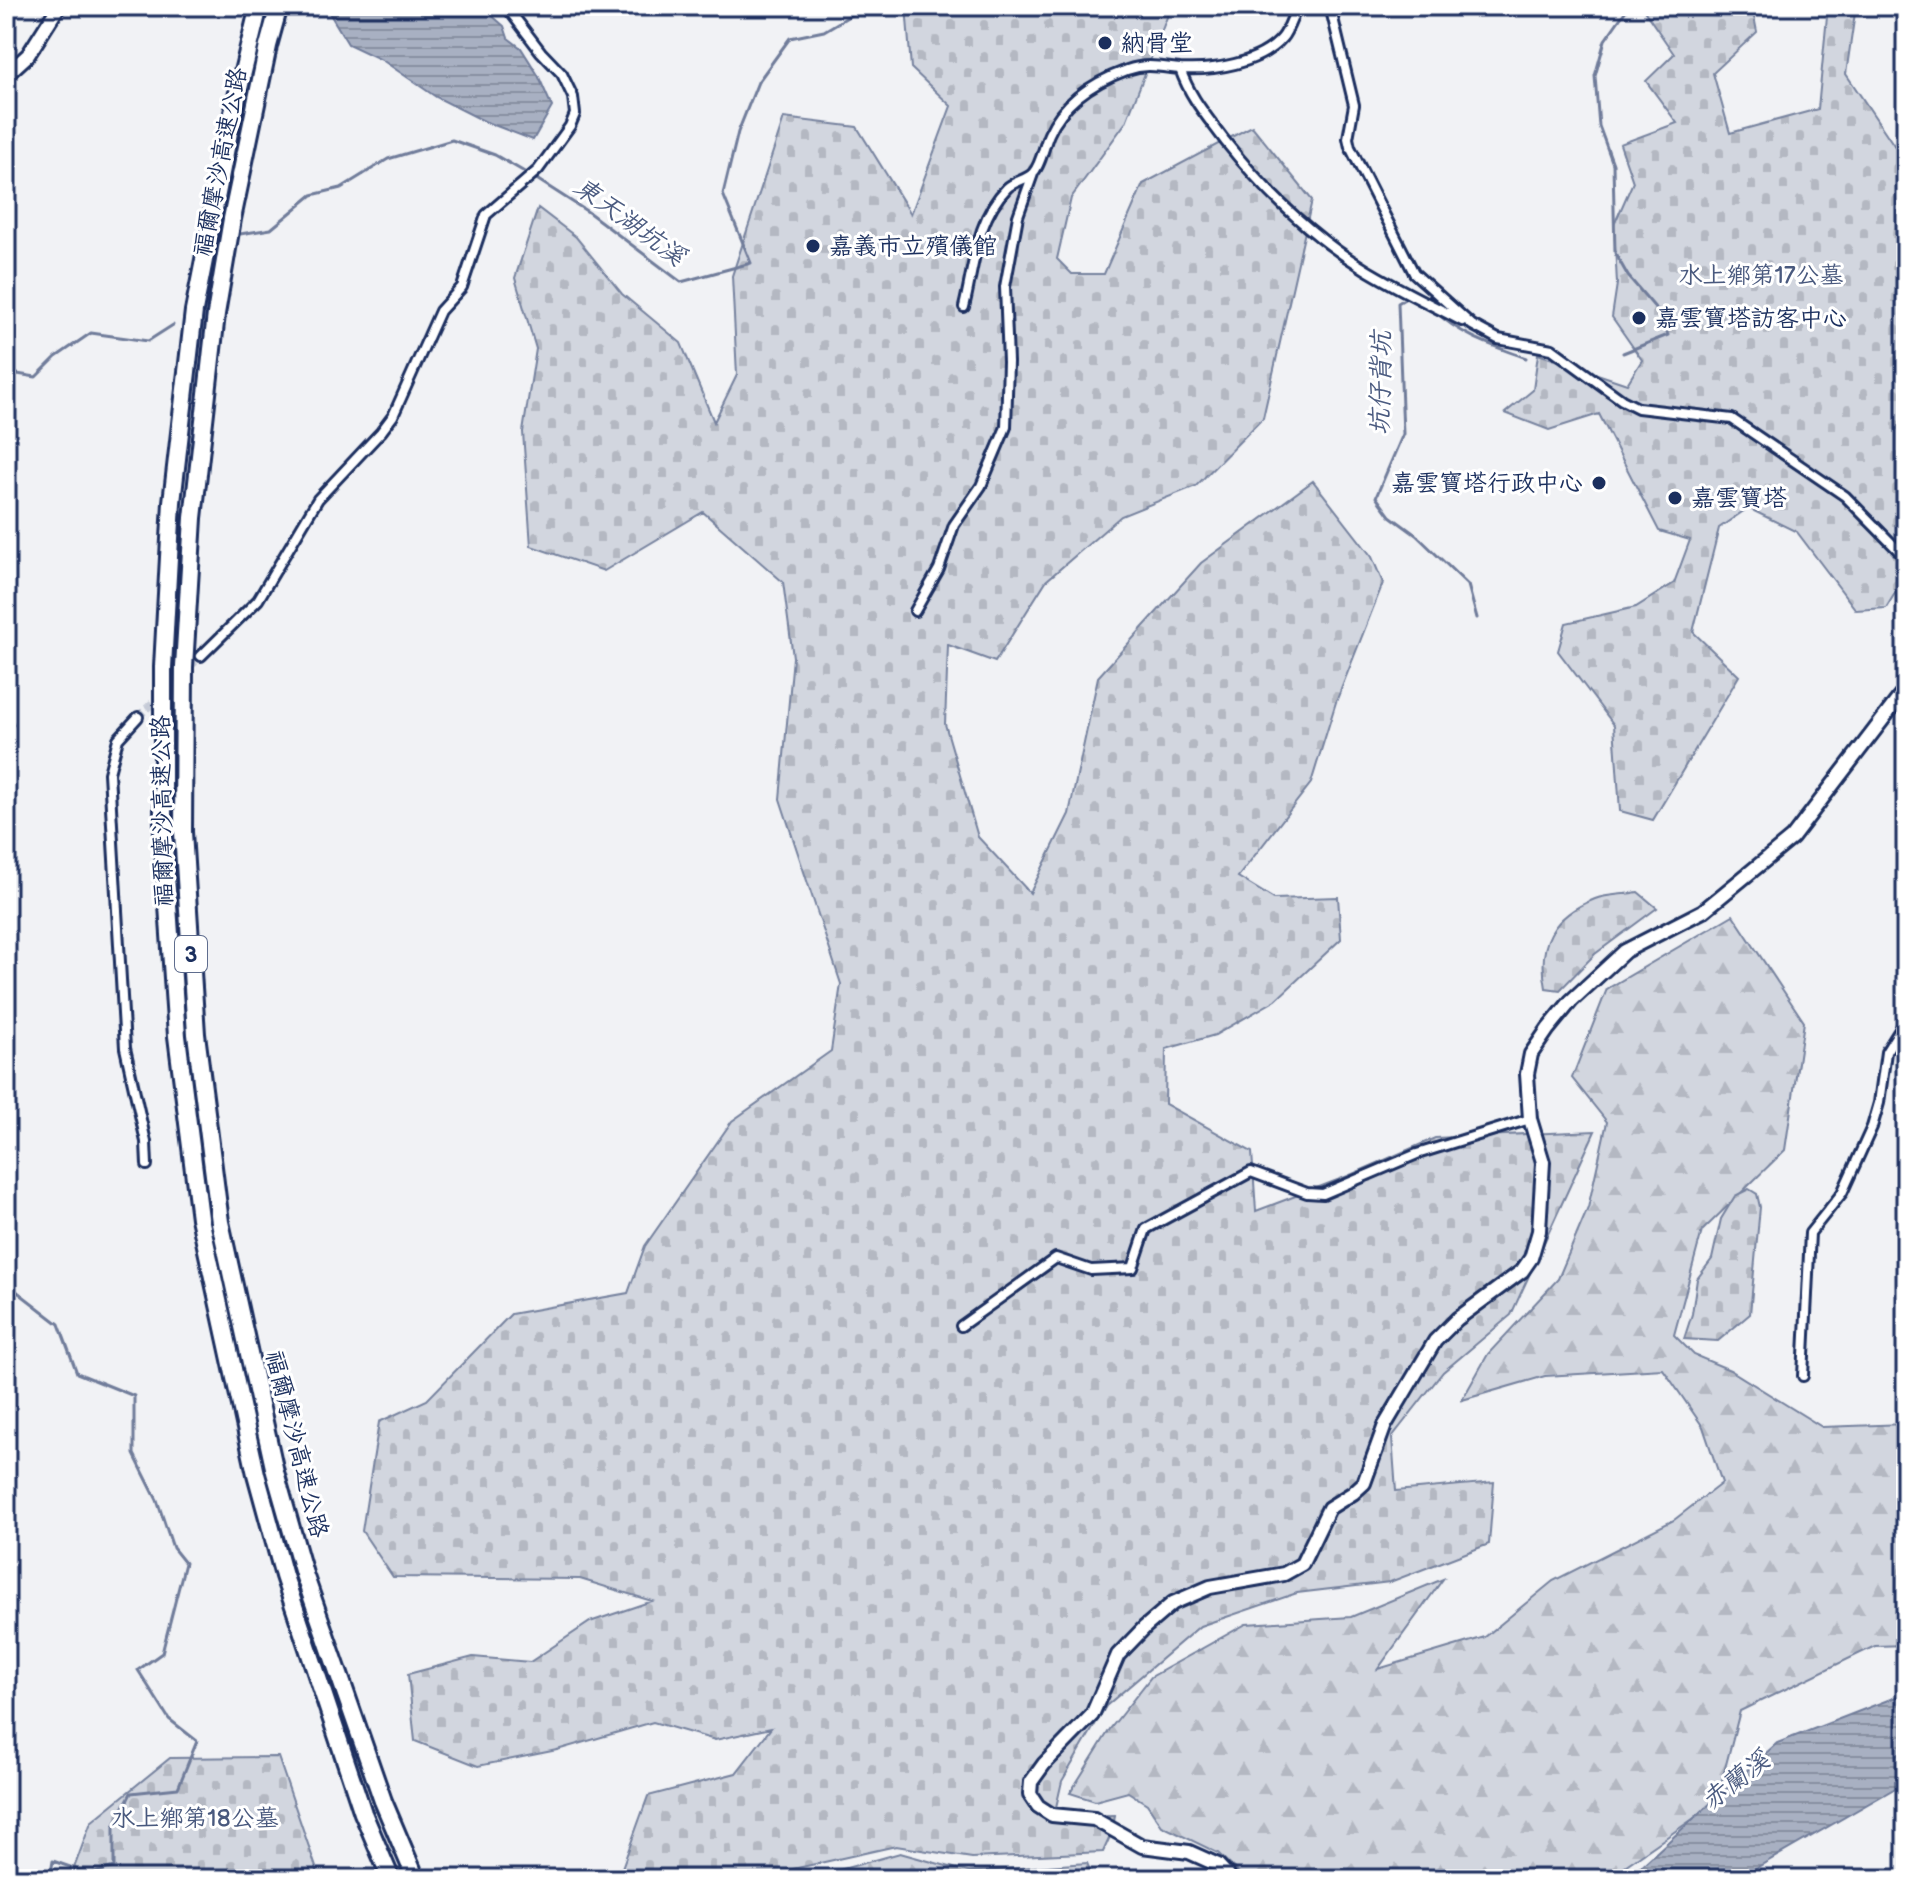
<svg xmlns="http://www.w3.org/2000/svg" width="1912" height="1885" viewBox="0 0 1912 1885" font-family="'Balsamiq Sans','LXGW WenKai TC',sans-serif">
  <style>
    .forest { fill: url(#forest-firs); stroke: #76829e; stroke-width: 2 }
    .cemetery { fill: url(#cemetery-stones); stroke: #76829e; stroke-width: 2 }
    .water { fill: url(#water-rules); stroke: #707c9a; stroke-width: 2 }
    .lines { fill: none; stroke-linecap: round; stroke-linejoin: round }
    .stream { stroke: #707c9a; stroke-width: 3 }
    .street-tunnel { stroke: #c6cbd7; stroke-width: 8; stroke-dasharray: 8 4; stroke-linecap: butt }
    .street-casing { stroke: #1b2f5e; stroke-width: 14 }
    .secondary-casing { stroke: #1b2f5e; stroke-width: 18 }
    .highway-casing { stroke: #1b2f5e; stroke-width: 22 }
    .street { stroke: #fff; stroke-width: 8 }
    .secondary { stroke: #fff; stroke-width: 12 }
    .highway { stroke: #fff; stroke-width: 16 }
    .poi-dot { fill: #1b2f5e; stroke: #fff; stroke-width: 3 }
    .labels { text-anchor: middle; stroke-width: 6; stroke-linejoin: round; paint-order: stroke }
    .shield { fill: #fff; stroke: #5f6d8e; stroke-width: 2 }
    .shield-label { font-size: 22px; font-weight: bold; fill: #1b2f5e }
    .poi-label { font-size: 24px; fill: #1b2f5e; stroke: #fff; text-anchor: start }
    .street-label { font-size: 24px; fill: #1b2f5e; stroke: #fff }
    .park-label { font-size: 24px; fill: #49597e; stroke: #fff }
    .water-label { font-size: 26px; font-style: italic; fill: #4c5c81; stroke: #fff }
  </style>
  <defs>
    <pattern id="forest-firs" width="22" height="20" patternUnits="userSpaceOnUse" patternTransform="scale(2)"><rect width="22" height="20" fill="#d2d6df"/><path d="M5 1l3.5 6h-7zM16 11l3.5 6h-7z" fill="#b4b8c2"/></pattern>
    <pattern id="cemetery-stones" width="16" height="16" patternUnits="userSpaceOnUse" patternTransform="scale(2)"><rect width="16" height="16" fill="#d2d6df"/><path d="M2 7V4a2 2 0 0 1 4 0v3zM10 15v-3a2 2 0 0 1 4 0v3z" fill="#b4b8c2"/></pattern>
    <pattern id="water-rules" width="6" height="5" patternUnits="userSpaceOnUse" patternTransform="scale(2)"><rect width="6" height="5" fill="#a8b0c2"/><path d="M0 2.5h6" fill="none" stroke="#8890a1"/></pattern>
  </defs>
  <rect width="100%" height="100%" fill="#f1f2f5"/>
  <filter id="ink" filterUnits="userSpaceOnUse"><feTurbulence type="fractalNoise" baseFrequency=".0125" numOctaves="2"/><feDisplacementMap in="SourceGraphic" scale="16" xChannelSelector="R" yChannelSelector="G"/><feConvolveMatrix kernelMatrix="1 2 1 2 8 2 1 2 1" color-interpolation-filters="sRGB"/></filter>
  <g filter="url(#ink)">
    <path class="forest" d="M1733,915L1804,1022L1785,1150L1702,1231L1674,1335L1694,1355L1730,1370L1822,1427L1906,1424V1645L1875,1646L1740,1711L1716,1803L1606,1879H1245L1218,1853L1162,1826L1147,1804L1128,1792L1095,1801L1070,1793L1110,1729L1151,1677L1246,1624L1351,1617L1443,1579L1378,1669L1485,1637L1553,1581L1674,1520L1722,1483L1703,1427L1663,1369L1545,1376L1462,1400L1488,1354L1558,1279L1588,1208L1607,1122L1572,1078L1607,989Z
      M900,1853L968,1872L1087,1863L1094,1879H807Z"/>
    <path class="cemetery" d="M906,6H1150L1169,12L1126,122L1071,198L1057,259L1072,274H1104L1143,184L1252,126L1312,200L1263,418L1196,486L1121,516L1046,581L995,662L948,645L945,724L978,837L1030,893L1069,814L1098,677L1201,563L1313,481L1372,557L1383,583L1336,702L1311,783L1238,877L1274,899L1338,897L1341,939L1276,1000L1215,1035L1166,1049L1165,1104L1252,1152L1256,1211L1348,1176L1435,1138L1595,1131L1511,1315L1443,1372L1392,1437L1396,1491L1494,1482L1489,1544L1390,1582L1297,1593L1200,1626L1106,1706L1062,1781L1054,1816L1115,1815L1113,1830L1103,1852L972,1858L896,1846L793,1869L762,1879H618L648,1796L736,1773L771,1728L715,1740L653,1722L557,1750L478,1766L415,1741L408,1674L473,1657L530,1662L590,1622L652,1601L580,1579L393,1577L362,1531L379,1422L427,1400L511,1314L628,1293L645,1246L732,1121L831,1051L841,984L780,799L793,657L783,582L703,512L604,571L531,546L523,432L536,349L515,278L538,208L576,237L622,294L681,343L714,422L737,375L732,276L784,118L857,127L911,214L951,106L911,68Z
      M1641,6H1752L1757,32L1713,73L1730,133L1818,109L1828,6H1856L1846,74L1906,163V575L1886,608L1856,610L1797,532L1748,508L1719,528L1693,632L1739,676L1653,820L1620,811L1614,725L1558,651L1566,623L1636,607L1674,583L1690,540L1659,531L1599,414L1549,430L1505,413L1533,390L1538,354L1627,384L1642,360L1612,317L1617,284L1614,225L1633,182L1620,144L1677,123L1646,81L1674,54Z
      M1638,892L1657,908L1595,954L1560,990L1546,988C1537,944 1552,916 1595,899C1608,894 1624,895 1638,892Z
      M1749,1189L1757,1194L1760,1207L1750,1314L1718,1341L1684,1339L1692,1314L1697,1279L1712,1259L1721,1219L1735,1196Z
      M278,1757L320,1879H70L91,1822L170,1758Z"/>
    <path class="water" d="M360,6H391L413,11L420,6H481L504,26L508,38L521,48L538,75L552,107L533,140L486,122L436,97L382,60L348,44L327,9Z
      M1906,1693V1782L1737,1879H1627L1777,1743Z"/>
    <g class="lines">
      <path class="stream" d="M535,178L588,212L681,282L751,263L723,194L738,132L758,82L790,38L824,31L866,6
        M240,234L271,229L312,195L341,188L388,159L452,140L495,155L528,174
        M1419,295L1416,292L1398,303L1403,434L1376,497L1390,516L1416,535L1468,585L1477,618
        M1436,312C1461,336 1494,346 1526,358
        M1623,353L1668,335L1657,310L1628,276L1615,253L1613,164L1599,126L1595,76L1605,40L1629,6
        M6,398L11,373L36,377L56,357L91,333L148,341L173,325
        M6,705L13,725L6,736
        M6,1275L15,1290L59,1324L77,1373L134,1396V1454L157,1500L173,1548L185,1563L162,1653L138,1670L169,1719L197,1741L178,1788L131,1793L114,1827V1867L90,1874L53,1861L50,1879"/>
      <path class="street-tunnel" d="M138,717L201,656"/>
      <defs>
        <path id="street" d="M1330,6L1354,105L1348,138L1350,147L1414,273L1472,325L1498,339L1552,349L1622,400L1638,408L1732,419L1845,496L1906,558
          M1180,69C1191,99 1206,115 1225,141C1264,190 1311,236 1365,269C1396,288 1430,304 1462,321
          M964,307C974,267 976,219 1007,188C1014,181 1027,180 1033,173C1041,165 1044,145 1049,134C1063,102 1094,82 1127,70C1147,63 1160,67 1180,69C1212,71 1260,64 1282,38C1289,30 1292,16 1298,6
          M915,611L939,569L954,525L981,486L1006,427L1008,362L1005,287L1018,216L1033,174
          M201,656L258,600L318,499L381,432L393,416L440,311L462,287L486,215L538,170L570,126L575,114L573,97L562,74L541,52L506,6
          M138,717L118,739L109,773L125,1048L146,1142L147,1165
          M961,1326L1056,1258L1091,1270L1133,1268L1146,1229L1251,1172L1307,1193L1323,1194L1417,1154L1530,1119
          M1803,1376L1810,1233L1842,1193L1872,1127L1879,1103L1886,1052L1906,1020"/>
        <path id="secondary" d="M6,75L28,55L59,6
          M1231,1879L1218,1865L1189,1852L1142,1846L1094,1819L1052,1815L1038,1806L1030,1794L1031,1782L1044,1764L1092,1715L1118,1655L1145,1627L1173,1603L1210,1587L1284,1574L1302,1564L1329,1508L1353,1493L1364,1483L1385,1425L1435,1341L1457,1319L1522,1271L1531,1258L1539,1231L1543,1162L1530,1119L1527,1074L1531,1054L1548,1029L1571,1001L1625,951L1703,911L1792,838L1906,689"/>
        <path id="highway" d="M259,6L232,117L194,311L172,502L163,667V833L177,1036L200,1218L256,1474L284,1576L363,1813L391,1879
          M279,6L268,46L232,219L216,314L193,518L184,667L183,832L196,1034L220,1222L275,1472L304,1574L383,1801L416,1879"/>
      </defs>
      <use href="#street" class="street-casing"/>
      <use href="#secondary" class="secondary-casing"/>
      <use href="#highway" class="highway-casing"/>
      <use href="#street" class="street"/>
      <use href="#secondary" class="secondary"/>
      <use href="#highway" class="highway"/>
    </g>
  </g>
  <g class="poi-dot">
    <circle cx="1105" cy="43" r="8"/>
    <circle cx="813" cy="246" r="8"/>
    <circle cx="1639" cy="318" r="8"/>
    <circle cx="1599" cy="483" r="8"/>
    <circle cx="1675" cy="498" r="8"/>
  </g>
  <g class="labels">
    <rect class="shield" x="175" y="936" width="32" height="36" rx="6"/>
    <g class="shield-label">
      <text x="191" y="962">3</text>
    </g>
    <g class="poi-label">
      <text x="1121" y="51">納骨堂</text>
      <text x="829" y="254">嘉義市立殯儀館</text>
      <text x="1655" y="326">嘉雲寶塔訪客中心</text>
      <text x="1583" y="491" text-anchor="end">嘉雲寶塔行政中心</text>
      <text x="1691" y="506">嘉雲寶塔</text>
    </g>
    <g class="street-label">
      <text transform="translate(220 162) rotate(-79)" y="8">福爾摩沙高速公路</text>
      <text transform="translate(162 811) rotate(-91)" y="8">福爾摩沙高速公路</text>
      <text transform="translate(297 1444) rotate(76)" y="8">福爾摩沙高速公路</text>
    </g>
    <g class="park-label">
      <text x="1761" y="283">水上鄉第17公墓</text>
      <text x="195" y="1826">水上鄉第18公墓</text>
    </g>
    <g class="water-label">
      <text transform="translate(630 221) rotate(36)" y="9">東天湖坑溪</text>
      <text transform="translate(1380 383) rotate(-89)" y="9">坑仔背坑</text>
      <text transform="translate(1735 1780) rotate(-38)" y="9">赤蘭溪</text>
    </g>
  </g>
  <rect width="1912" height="1885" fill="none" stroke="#fff" stroke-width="32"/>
  <rect x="16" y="16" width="1880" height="1853" fill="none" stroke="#1b2f5e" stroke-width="3" filter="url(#ink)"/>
</svg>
